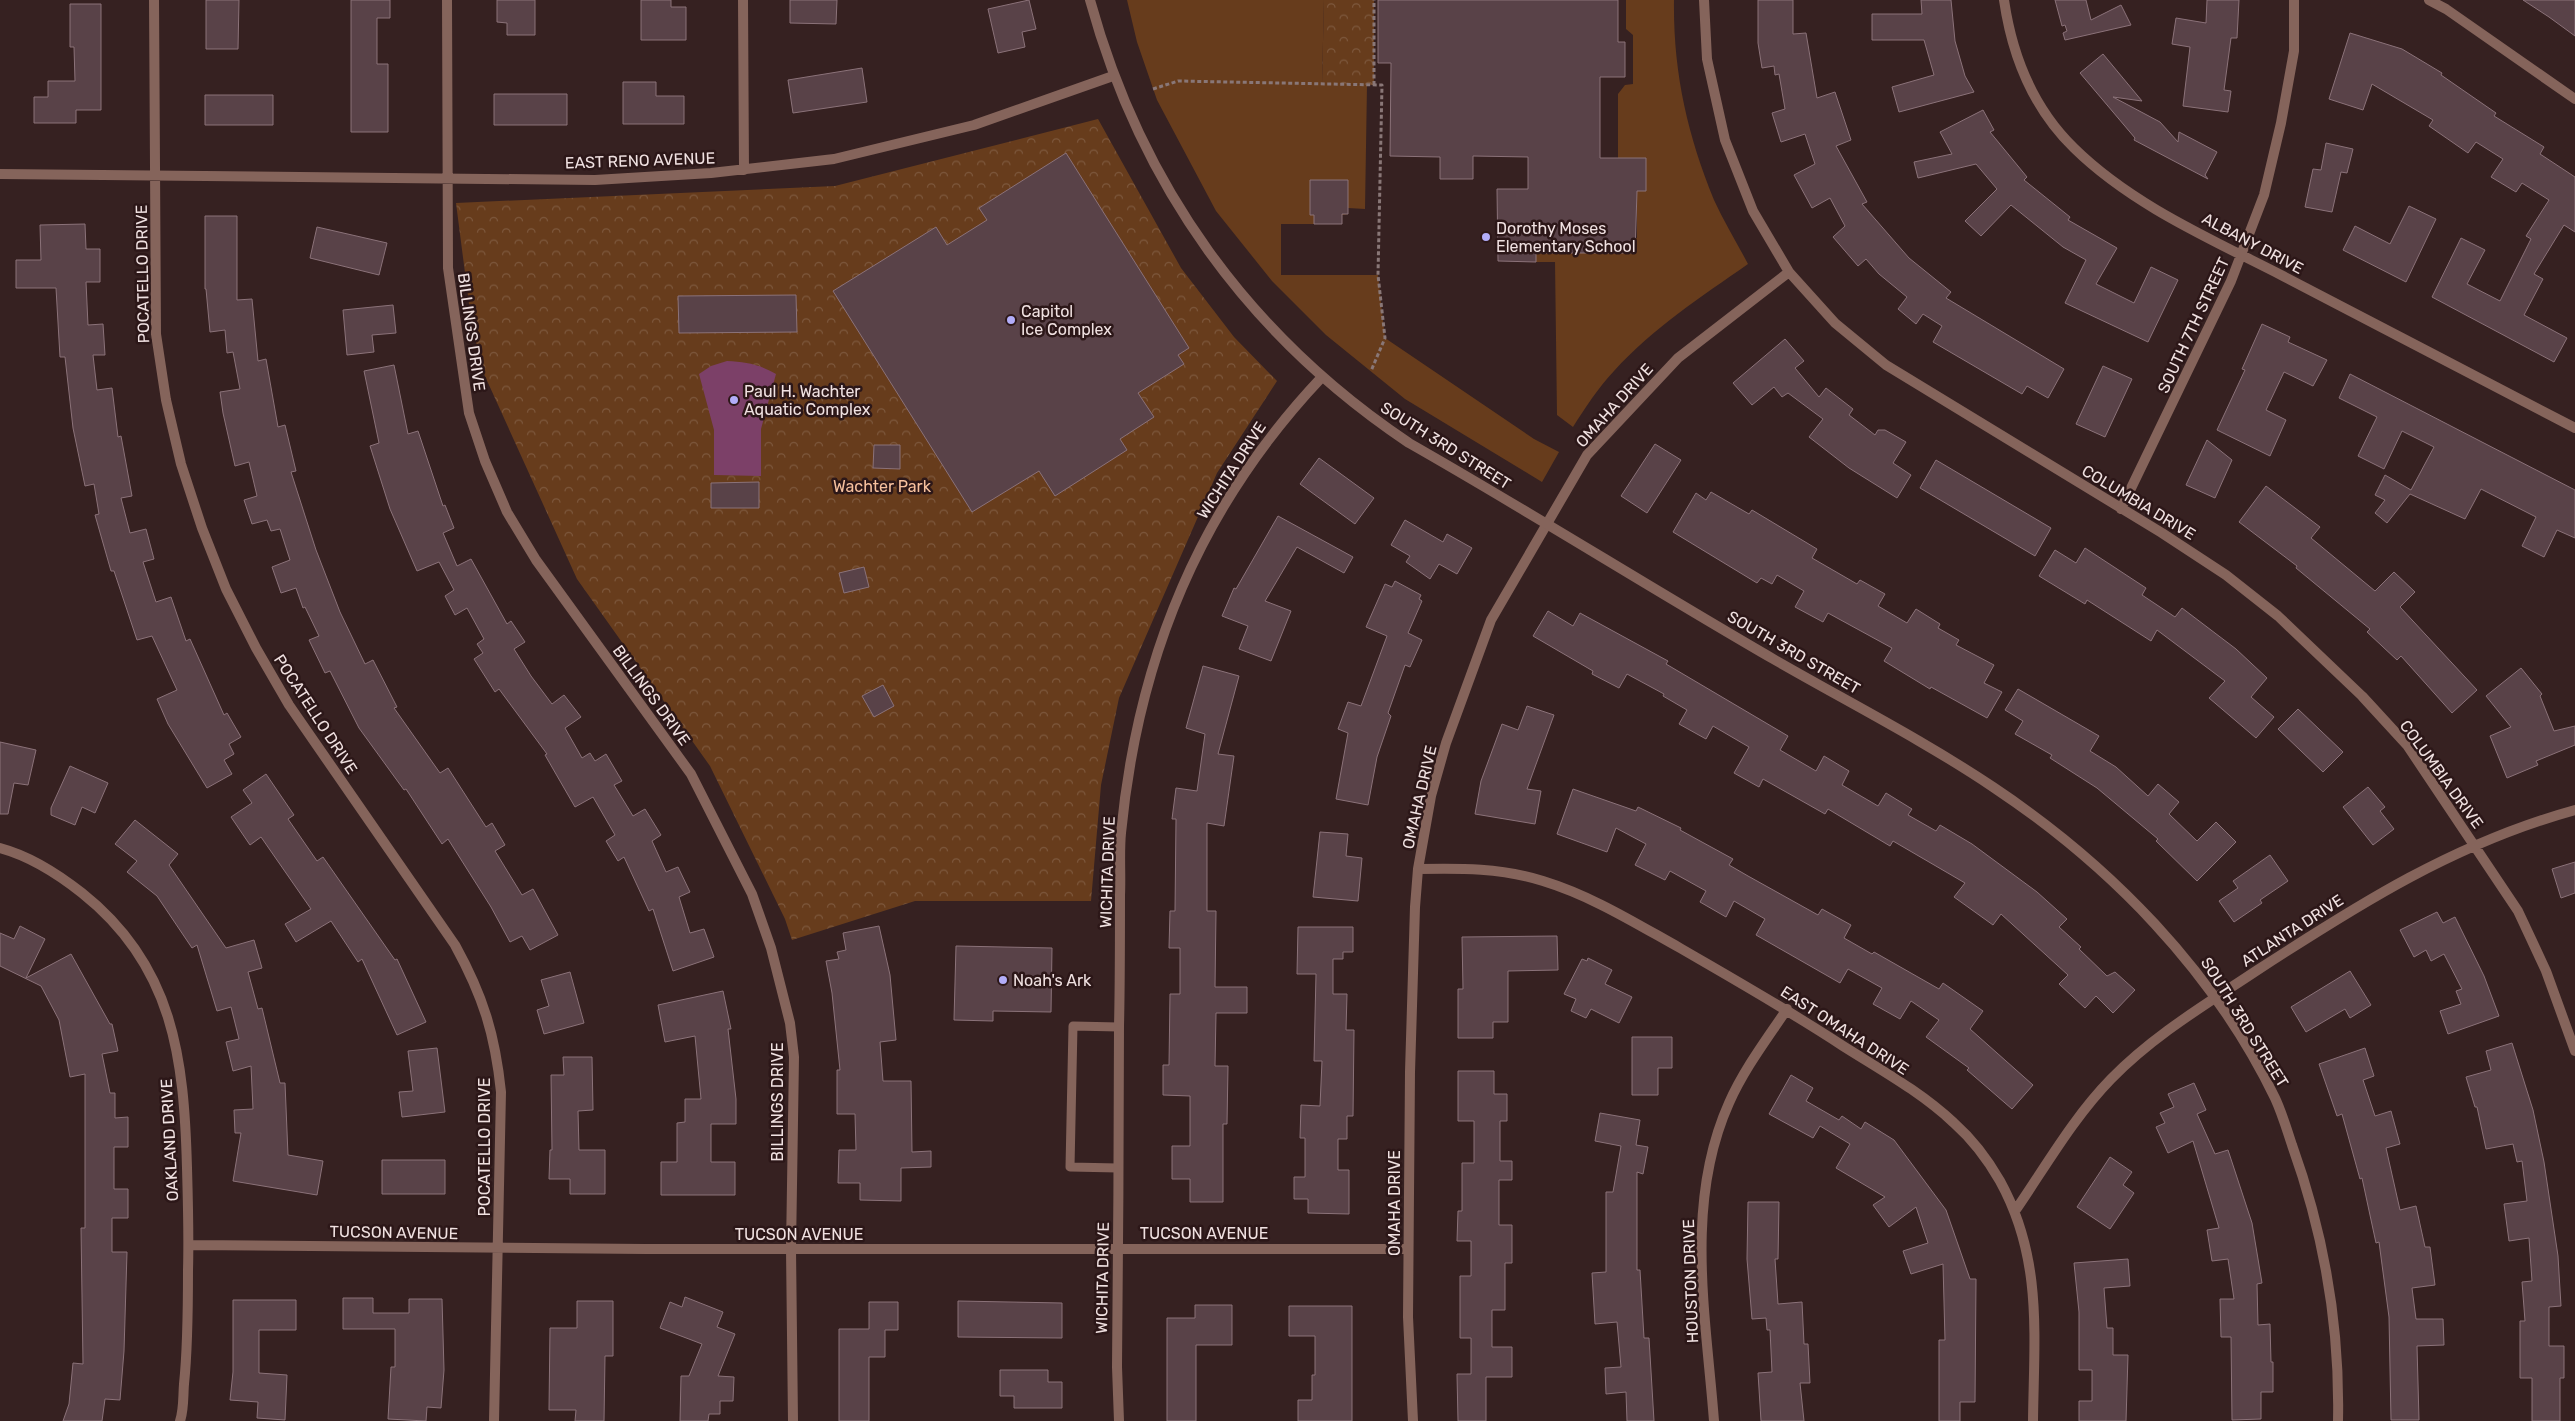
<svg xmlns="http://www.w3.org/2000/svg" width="2575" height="1421" viewBox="0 0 2575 1421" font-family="Rubik,sans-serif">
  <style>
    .grass { fill: #673c1c }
    .park { fill: url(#park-crowns) }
    .water { fill: #7c4068 }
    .building { fill: #594248; stroke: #8b7279 }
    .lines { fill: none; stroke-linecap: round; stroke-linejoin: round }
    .path { stroke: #897777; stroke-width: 3; stroke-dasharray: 4 2.5; stroke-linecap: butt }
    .service { stroke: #85645b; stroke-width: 9 }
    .minor { stroke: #85645b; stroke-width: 10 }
    .tertiary { stroke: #85645b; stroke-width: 10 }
    .poi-dot { fill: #b2adf9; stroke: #2c1718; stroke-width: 2 }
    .labels { text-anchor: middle; stroke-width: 5; stroke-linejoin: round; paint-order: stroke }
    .street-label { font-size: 16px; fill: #f0e1e1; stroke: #2c1718 }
    .poi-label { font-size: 16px; fill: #f0e1e1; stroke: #2c1718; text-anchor: start }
    .park-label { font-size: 16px; fill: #f7c19e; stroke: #2c1718 }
  </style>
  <defs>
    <pattern id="park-crowns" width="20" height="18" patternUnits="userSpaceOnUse" patternTransform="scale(1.25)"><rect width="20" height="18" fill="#673c1c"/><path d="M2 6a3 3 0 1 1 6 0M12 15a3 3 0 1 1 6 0" fill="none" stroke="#7d583d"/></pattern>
  </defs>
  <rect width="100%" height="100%" fill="#362121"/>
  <path class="grass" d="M1127,0H1324L1322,83L1367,85L1365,209L1348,208V214L1342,215V224H1281V275H1378L1385,338L1534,439L1559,452L1542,482L1405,399L1326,335L1272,281L1216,211L1157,100L1137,42Z
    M1626,0H1674C1673,71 1687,134 1714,200C1724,222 1737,243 1748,264C1701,297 1653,328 1614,371C1598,388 1585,408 1573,427L1557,415L1555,262H1536V253L1637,238V191H1646V158H1618V94L1625,85L1633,84V35L1626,29Z"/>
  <path class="park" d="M1324,0H1374V85L1322,84Z
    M1098,119L1181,268L1234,337L1277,381L1217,473L1119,698L1101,785L1091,901H915L792,940L785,919L710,766L577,579L484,374L472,327L456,203L835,186Z"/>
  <path class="water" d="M727,361C746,362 759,364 776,374L761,429V476L714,475V430L699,374L711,366Z"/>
  <path class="building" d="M206,0H239L238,49H206Z
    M351,0H390V18H377V64H388V132H351Z
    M497,0H535V35H507V23L497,22Z
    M641,0H671V7H686V40H641Z
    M790,0H837L836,24L790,23Z
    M1029,0L1036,29L1022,32L1025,47L998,53L988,9Z
    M1378,0H1618V42H1625V77H1600V158H1646V191H1637L1635,253H1536V262L1498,261L1497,189H1528V157L1473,156V179H1440V157L1390,156L1391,63H1378Z
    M1758,0H1793V34L1806,33L1817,98L1835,92L1851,140L1836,146L1867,202L1862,204L1909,258L1951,292L1946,298L2064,369L2048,398L2027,386L2022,394L1933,342L1942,326L1923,314L1916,324L1898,309L1907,297L1879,274L1866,259L1858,266L1833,237L1845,226L1830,198L1812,208L1794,175L1815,164L1805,134L1781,142L1772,113L1785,109L1779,74L1775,75L1774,66L1762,68L1758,43Z
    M1921,0H1951L1955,41L1965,76L1974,92L1899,112L1892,87L1934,75L1924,40H1872V14H1922Z
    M2055,0H2086L2091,20L2121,5L2131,25L2065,40L2063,33L2067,31L2065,25L2062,26Z
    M2207,0H2239L2237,38H2231L2224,90L2231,91L2228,112L2183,106L2190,47L2172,44L2176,18L2206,23Z
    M2523,0H2575V36L2549,17Z
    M70,4H101V110H76V123H34V97H48V81H75L74,47H70Z
    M2350,33L2402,49L2442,73L2441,75L2496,113L2494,116L2544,147L2540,154L2575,177V232L2564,225L2534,274L2543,279L2524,315L2567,338L2554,362L2432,297L2461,238L2485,250L2467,284L2500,301L2531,239L2526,236L2549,200L2522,183L2516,192L2491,177L2503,159L2476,142L2468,153L2429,126L2433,120L2372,84L2363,110L2329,99Z
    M2103,54L2142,101L2113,97L2160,122L2178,142L2179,132L2217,152L2205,175L2208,179L2134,140L2135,138L2080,73Z
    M862,68L867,102L793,113L788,80Z
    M623,82H656V96H684V124H623Z
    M494,94H567V125H494Z
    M205,95H273V125H205Z
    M1983,110L1994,130L1990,132L2027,177L2024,180L2070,217L2068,220L2117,248L2096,284L2134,303L2151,267L2178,280L2148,342L2065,303L2086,260L2063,247L2011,205L1981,236L1965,221L1997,189L1976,164L1918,178L1914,162L1952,154L1940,132Z
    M2326,143L2353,149L2347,173L2341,172L2332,212L2305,207L2313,169L2321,170Z
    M1066,153L1189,348L1178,355L1184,364L1138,393L1154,417L1120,439L1127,450L1055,496L1039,471L972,512L833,291L936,227L947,245L987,220L979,208Z
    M1310,180H1348V214H1342V224H1314V215H1310Z
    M2409,206L2436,219L2406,282L2343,250L2355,226L2390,244Z
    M205,216H237V300L252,299L258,361L266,359L278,427L285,425L296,471L291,472L316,550L340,612L365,664L373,660L397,707L394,708L440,773L448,768L486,827L492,823L505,845L495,851L522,895L533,889L558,935L530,950L522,936L510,942L491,907L448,839L442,844L406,789L404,790L359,728L330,671L325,673L309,640L319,636L305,607L303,608L296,588L281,593L272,567L290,560L280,529L271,531L267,520L252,524L244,500L257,496L249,462L235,466L223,413L220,392L240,389L233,352L227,353L225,330L210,332L206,289H205Z
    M85,224L86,249H100V282H86L88,325L103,324L105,355H93L97,390L112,388L118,437L121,436L132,496L121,498L130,533L146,529L154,559L143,562L156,602L171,597L186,641L190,639L224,715L227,713L241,737L229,744L234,754L224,760L232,774L207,788L168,724L157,699L177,690L152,636L137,640L114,571H111L95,515L99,514L94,484L85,486L73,428L65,357H60L56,288H16V260H41L40,225Z
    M317,227L387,243L379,275L310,258Z
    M796,295L797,332L679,333L678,296Z
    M393,305L396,333L372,335L374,352L347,355L343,310Z
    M2262,324L2290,337L2288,342L2327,360L2313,386L2284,372L2266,410L2286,420L2270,456L2217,430L2245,370L2242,369Z
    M1785,339L1804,361L1795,368L1819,397L1826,388L1853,409L1849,415L1875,435L1878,430H1885L1906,442L1893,463L1911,475L1897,498L1849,468L1809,437L1823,419L1788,393L1782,397L1774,387L1752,405L1733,383Z
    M394,365L408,434L418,431L443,506L445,505L454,528L443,533L457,566L471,559L507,624L511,621L525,642L514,649L531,676L552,704L564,695L581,717L565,728L582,758L590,753L595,761L606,754L622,781L614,785L633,816L645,809L661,835L652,841L666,872L678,867L690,892L679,897L690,933L704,929L714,957L673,971L653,909L649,911L624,857L618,861L606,841L615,835L593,797L575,807L545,755L547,754L499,689L495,692L474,659L483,653L477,644L484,639L467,608L455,615L445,596L454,590L439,562L417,571L390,509L370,446L379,443L364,371Z
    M2103,366L2132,379L2105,437L2076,424Z
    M2350,374L2575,490V538L2557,530L2544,557L2522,546L2536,517L2481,489L2465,519L2410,494L2387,523L2375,513L2385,500L2375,495L2385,475L2411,490L2434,447L2402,431L2384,469L2358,456L2377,417L2339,398Z
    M2207,440L2232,460L2215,498L2186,485Z
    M1655,444L1681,460L1647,513L1621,496Z
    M874,445H900V469L873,468Z
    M1319,458L1374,498L1355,524L1300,484Z
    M1936,460L2051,528L2035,556L1920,488Z
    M759,482V508H711V483Z
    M2266,486L2320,527L2311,538L2375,591L2394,572L2415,592L2400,607L2477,690L2452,713L2401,656L2397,660L2367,632L2370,629L2296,568L2297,566L2239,522Z
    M1711,492L1749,514L1752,510L1817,549L1812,558L1857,584L1860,580L1885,594L1878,606L1907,623L1916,609L1940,624L1938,628L1959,640L1956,645L1994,665L1984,683L2002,692L1987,718L1931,687L1930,689L1884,661L1892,648L1828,613L1823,622L1795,607L1804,591L1777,575L1772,584L1761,578L1757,583L1673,532L1696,493L1706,500Z
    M1278,516L1353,557L1344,573L1297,547L1265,601L1291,611L1271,661L1239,649L1248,626L1222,616L1234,588L1236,589Z
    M1405,520L1443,542L1447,534L1472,548L1457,574L1439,564L1430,579L1406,562L1410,556L1391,545Z
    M2085,548L2146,588L2142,595L2175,617L2182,608L2236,649L2267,678L2251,697L2274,717L2256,738L2209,698L2225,681L2157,630L2151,641L2087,600L2085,604L2039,576L2055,550L2076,563Z
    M864,567L869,587L844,593L839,573Z
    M1395,581L1421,595L1419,599L1422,601L1408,633L1422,640L1410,667L1405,665L1388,713L1391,716L1377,757L1368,805L1336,799L1348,733L1338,729L1348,702L1361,706L1387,636L1366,627L1385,584L1392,587Z
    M1548,611L1573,626L1580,613L1668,661L1666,664L1788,736L1780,750L1816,771L1824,756L1849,771L1842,785L1878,806L1886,793L1912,809L1908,815L1936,831L1940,825L1972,844L2037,892L2067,919L2059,927L2081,947L2079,949L2107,976L2115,972L2135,990L2113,1013L2096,996L2085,1008L2059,984L2068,975L2001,914L1993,925L1954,897L1965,883L1893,841L1890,846L1828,809L1825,814L1763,779L1759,787L1734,773L1749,747L1713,726L1706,739L1679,724L1687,710L1663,696L1664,694L1627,674L1619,688L1592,674L1593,671L1533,636Z
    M1203,666L1239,676L1218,754L1234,756L1224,826L1207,823V911H1216L1215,987H1247V1013H1216L1215,1066H1228L1227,1124H1223V1202H1190V1179H1172V1146H1190V1096L1163,1095V1065H1169L1170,994H1180V948H1169L1170,911H1175L1176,819H1172L1176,788L1197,791L1205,734L1186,728Z
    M2521,668L2542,694L2540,696L2554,731L2575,726V745L2536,761L2538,765L2507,778L2490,736L2511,727L2486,696Z
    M883,685L894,706L874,717L862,696Z
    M2018,689L2099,736L2090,751L2116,767L2148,796L2158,784L2179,802L2169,814L2197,841L2216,822L2236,842L2197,881L2156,841L2158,839L2097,788L2050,758L2052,755L2015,734L2023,721L2005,710Z
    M1527,706L1554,715L1527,789L1541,791L1535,824L1475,814L1481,781L1502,724L1518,730Z
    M2298,709L2343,752L2323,772L2278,729Z
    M0,742L36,750L28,785L14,783L8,814H0Z
    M70,766L108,783L95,813L82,807L75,825L51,815V808Z
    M266,774L294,815L288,819L317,861L323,857L395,960L397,959L426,1022L397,1035L362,959L358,962L331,921L296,942L285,924L311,909L261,837L250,845L231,817L252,803L243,790Z
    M2368,787L2385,807L2380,811L2394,829L2373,845L2343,807Z
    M1573,789L1636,811L1638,807L1681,828L1680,830L1733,859L1729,865L1748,876L1818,915L1822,909L1851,925L1844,938L1872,954L1874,952L1939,989L1943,983L1983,1011L1970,1029L2033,1085L2012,1109L1967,1070L1969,1068L1926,1037L1939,1020L1911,1001L1900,1019L1873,1004L1882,988L1848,969L1840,983L1756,935L1765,919L1734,901L1726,917L1700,902L1706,891L1670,871L1665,880L1635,865L1646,844L1616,828L1607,852L1557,834Z
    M135,820L178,854L169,865L226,948L254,940L262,968L248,972L258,1009L262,1008L280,1083H285L288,1155L323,1161L317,1195L233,1181L241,1133H235L234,1110L253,1109L251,1066L233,1071L226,1042L239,1039L231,1007L217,1011L197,945L192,948L157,896L127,872L137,861L115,844Z
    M1320,832L1348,834L1346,856L1362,858L1358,901L1313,897Z
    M2270,855L2288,881L2260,900L2262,903L2234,922L2219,901L2238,888L2233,881Z
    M2575,862V893L2561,898L2552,869Z
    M2437,912L2443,923L2455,917L2484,976L2499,1016L2448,1034L2440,1011L2461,1004L2456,991L2462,989L2444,954L2431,961L2426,950L2414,957L2400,930Z
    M20,926L45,939L26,978L71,954L110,1024H112L118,1051L102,1054L110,1093H115V1118L128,1117V1147H114V1189H128V1218H112V1252H127L124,1351L120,1400L105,1399L102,1421H63L69,1404L73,1363L83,1364L81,1228H85V1074L70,1077L59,1020L41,986L0,966V933L14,939Z
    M879,926L890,975L896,1040L880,1042L883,1081H911L912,1152L931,1151V1167L901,1168V1201L860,1200V1183H838L839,1150H856L855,1114H837V1070H840L832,993L826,961L839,959L837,952L846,950L843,933Z
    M1298,927H1353V952H1343V959H1333V994H1347L1346,1030H1354L1353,1116H1347V1139H1338V1170H1349V1214L1308,1213V1199H1294V1177H1305V1138H1300L1301,1105L1320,1106L1322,1061H1314L1316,974H1297Z
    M1557,936L1558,970L1508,971V1022H1493V1038H1458V989H1463L1462,937Z
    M956,946L1052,948L1051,1012L993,1011V1021L954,1020Z
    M1588,958L1612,970L1605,984L1632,997L1619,1023L1591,1009L1586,1018L1571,1011L1576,999L1564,994L1582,959L1587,961Z
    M2350,971L2371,1005L2350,1018L2345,1009L2306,1032L2291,1007Z
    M570,972L584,1023L544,1034L537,1010L549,1006L541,980Z
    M723,991L731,1029H728L736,1099V1124H711V1162H735V1195H661V1162H677V1123L685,1122V1099H701L695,1036L665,1042L658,1005Z
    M1632,1037H1672V1068H1658V1095H1632Z
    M2512,1043L2533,1110L2544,1162L2558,1256L2561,1306L2549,1307V1346H2564V1378H2560V1421H2532V1378H2520V1321H2525L2522,1282L2532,1281L2529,1238L2509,1241L2504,1204L2527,1201L2522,1161L2517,1162L2513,1144L2486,1149L2477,1107H2475L2466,1077L2491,1070L2486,1051Z
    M437,1048L445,1112L402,1117L399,1092L413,1091L408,1051Z
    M2365,1048L2374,1076L2363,1080L2375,1116L2391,1111L2400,1144L2386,1148L2400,1210L2416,1206L2425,1247H2430L2435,1285L2412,1288L2416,1319H2443L2444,1345L2417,1346L2419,1420H2391L2389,1317L2379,1242L2376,1243L2362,1178L2360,1179L2342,1114L2337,1116L2319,1064Z
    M563,1057H592L593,1110L578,1111L579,1150H605V1194H570V1179H549L550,1150H552L551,1075H564Z
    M1458,1071H1494V1094H1507V1121H1500V1161H1512V1180H1499V1225H1512V1263H1505V1310H1492V1347H1512V1377H1486V1421H1458L1457,1374H1471V1338H1460V1276H1471V1241H1457L1458,1211H1462V1163H1474V1121H1458Z
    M1791,1075L1813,1088L1806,1101L1839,1120L1842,1116L1861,1129L1865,1122L1894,1140L1946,1210L1970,1279H1976L1975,1402H1960V1421H1939V1340H1945L1943,1264L1911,1274L1903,1251L1928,1243L1916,1207L1889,1227L1873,1205L1885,1197L1836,1168L1850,1144L1820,1126L1813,1138L1769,1114Z
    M2194,1083L2206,1110L2197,1114L2215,1154L2228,1150L2252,1223L2262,1283L2257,1284L2258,1325L2270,1324L2271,1362H2273V1392H2261V1419L2232,1420L2231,1337H2221L2220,1299H2234L2228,1259L2212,1261L2207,1230L2219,1228L2193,1141L2168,1153L2156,1127L2165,1123L2160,1113L2174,1107L2168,1094Z
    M1600,1113L1640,1120L1636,1145L1648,1147L1643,1174L1637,1172V1270H1640L1644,1338H1649L1654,1421H1627L1626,1392L1606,1394L1605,1368L1621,1367L1617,1322L1595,1324L1592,1273L1606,1272V1192H1613L1621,1146L1595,1141Z
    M2110,1157L2132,1172L2123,1185L2134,1193L2110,1229L2077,1207Z
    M382,1160H445V1194H382Z
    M1748,1202H1779L1778,1259H1775L1778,1304L1802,1302L1804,1344H1808L1810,1383H1800L1804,1421H1761L1758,1373L1772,1372L1770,1330H1767L1766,1318L1752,1319L1747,1259Z
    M2128,1259L2130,1286L2104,1288L2107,1328H2113V1355H2128L2126,1421H2079V1401H2092V1370H2079V1312L2074,1263Z
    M685,1297L723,1312L717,1327L735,1334L718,1376L734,1377L733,1401H720V1414H709L708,1421H680L681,1376H689L702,1344L660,1328L670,1302L682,1307Z
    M343,1298H373V1313H409V1299H442L444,1370L441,1408L427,1407L426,1421L388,1419L391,1367H395V1329H343Z
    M233,1300H296V1330H259V1373L287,1375L285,1420L257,1418L258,1402L230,1400L233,1372Z
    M577,1301H613V1356H605L604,1421H575L576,1410H549L550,1328H577Z
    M958,1301L1062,1303V1338L958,1337Z
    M869,1302H898V1330H885V1357H869V1421H839V1329H869Z
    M1195,1305H1232V1345H1196V1421H1167V1318H1195Z
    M1289,1306H1352V1421H1298V1400H1312V1375H1315V1336H1289Z
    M1000,1370H1048V1382H1062V1408H1014V1396H1000Z"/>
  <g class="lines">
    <path class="path" d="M1374,85V0
      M1153,89L1178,81L1382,85L1378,275L1385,338L1371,371"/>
    <path class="service" d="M1118,1168L1070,1167L1073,1026L1119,1027"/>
    <path class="minor" d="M154,0L156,334L166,400L181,464L202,528L226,589L256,648L289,705L455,945C483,996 495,1034 501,1092L494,1421
      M447,0L448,268L469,413L485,461L507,512L536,560L691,774L752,894L771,948L790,1023L794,1057L791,1249L793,1421
      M743,0L744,170
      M1704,0L1707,59L1725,140L1753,211L1789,272L1835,323L1886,365L2162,533L2226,575L2278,616L2362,696L2407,745L2518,911L2546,971L2575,1051
      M2004,0C2012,55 2033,108 2074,148C2132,205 2211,239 2283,276C2380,327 2478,377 2575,428
      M2429,0L2446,9L2575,99
      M0,174L595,180L711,173L834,159L974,125L1113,76
      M2121,509L2231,281L2264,195L2281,123L2294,51V0
      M0,848C30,856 58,874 82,893C174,966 184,1059 187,1168C188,1202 189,1236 188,1270C188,1308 188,1346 184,1384C183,1396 184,1409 180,1421
      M1418,869C1460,868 1502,868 1543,881C1592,896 1635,923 1680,948C1735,980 1790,1011 1843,1046C1881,1070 1921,1092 1954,1123C1972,1139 1988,1160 2000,1181C2043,1259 2034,1335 2033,1421
      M2015,1211C2046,1166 2073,1118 2111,1079C2154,1035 2205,1005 2256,971C2359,904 2455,843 2575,810
      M189,1245L645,1249H1408
      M1119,1421L1117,1367C1118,1253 1119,1140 1119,1026C1120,983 1120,939 1120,895C1121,875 1119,853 1121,833C1138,657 1200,506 1322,377
      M1413,1421L1408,1317L1410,1072L1415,907L1418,869L1431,796L1446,743L1491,620L1587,455L1678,358L1789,272
      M1714,1421C1706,1316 1684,1203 1729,1103C1744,1069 1767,1039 1787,1009"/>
    <path class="tertiary" d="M1090,0C1141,186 1249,336 1409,443C1532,513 1652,589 1775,660C1848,702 1923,740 1993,787C2110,865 2213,970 2275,1098C2282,1113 2287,1130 2292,1145C2324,1234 2340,1327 2338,1421"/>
  </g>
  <g class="poi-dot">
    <circle cx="1486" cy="237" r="5"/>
    <circle cx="1011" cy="320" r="5"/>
    <circle cx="734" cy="400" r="5"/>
    <circle cx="1003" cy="980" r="5"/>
  </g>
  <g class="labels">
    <g class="street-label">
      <text transform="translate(640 160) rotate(-2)" y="6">EAST RENO AVENUE</text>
      <text transform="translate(2253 243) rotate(28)" y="6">ALBANY DRIVE</text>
      <text transform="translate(142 274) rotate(-91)" y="6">POCATELLO DRIVE</text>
      <text transform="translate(2193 325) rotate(-65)" y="6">SOUTH 7TH STREET</text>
      <text transform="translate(472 332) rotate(82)" y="6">BILLINGS DRIVE</text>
      <text transform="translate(1614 405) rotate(-48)" y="6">OMAHA DRIVE</text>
      <text transform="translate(1446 445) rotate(32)" y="6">SOUTH 3RD STREET</text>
      <text transform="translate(1231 470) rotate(-57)" y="6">WICHITA DRIVE</text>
      <text transform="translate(2139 502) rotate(31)" y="6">COLUMBIA DRIVE</text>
      <text transform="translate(1794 652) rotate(30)" y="6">SOUTH 3RD STREET</text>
      <text transform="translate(652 695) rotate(54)" y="6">BILLINGS DRIVE</text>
      <text transform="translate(316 714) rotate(57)" y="6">POCATELLO DRIVE</text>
      <text transform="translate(2442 774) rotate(54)" y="6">COLUMBIA DRIVE</text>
      <text transform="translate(1419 797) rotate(-77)" y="6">OMAHA DRIVE</text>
      <text transform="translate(1107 872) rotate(-88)" y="6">WICHITA DRIVE</text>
      <text transform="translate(2292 930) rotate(-33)" y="6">ATLANTA DRIVE</text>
      <text transform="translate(2245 1022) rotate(58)" y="6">SOUTH 3RD STREET</text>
      <text transform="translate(1845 1030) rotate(33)" y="6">EAST OMAHA DRIVE</text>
      <text transform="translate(777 1102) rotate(-90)" y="6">BILLINGS DRIVE</text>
      <text transform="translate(169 1140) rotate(-93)" y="6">OAKLAND DRIVE</text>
      <text transform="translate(484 1147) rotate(-90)" y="6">POCATELLO DRIVE</text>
      <text transform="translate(1394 1203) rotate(-90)" y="6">OMAHA DRIVE</text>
      <text transform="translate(394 1232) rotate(1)" y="6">TUCSON AVENUE</text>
      <text x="1204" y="1239">TUCSON AVENUE</text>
      <text x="799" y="1240">TUCSON AVENUE</text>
      <text transform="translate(1102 1278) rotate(-89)" y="6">WICHITA DRIVE</text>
      <text transform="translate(1690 1281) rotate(-92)" y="6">HOUSTON DRIVE</text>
    </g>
    <g class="poi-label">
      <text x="1496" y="234">Dorothy Moses<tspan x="1496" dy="18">Elementary School</tspan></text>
      <text x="1021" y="317">Capitol<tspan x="1021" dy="18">Ice Complex</tspan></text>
      <text x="744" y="397">Paul H. Wachter<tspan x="744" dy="18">Aquatic Complex</tspan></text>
      <text x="1013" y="986">Noah's Ark</text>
    </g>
    <g class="park-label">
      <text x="882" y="492">Wachter Park</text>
    </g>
  </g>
</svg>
